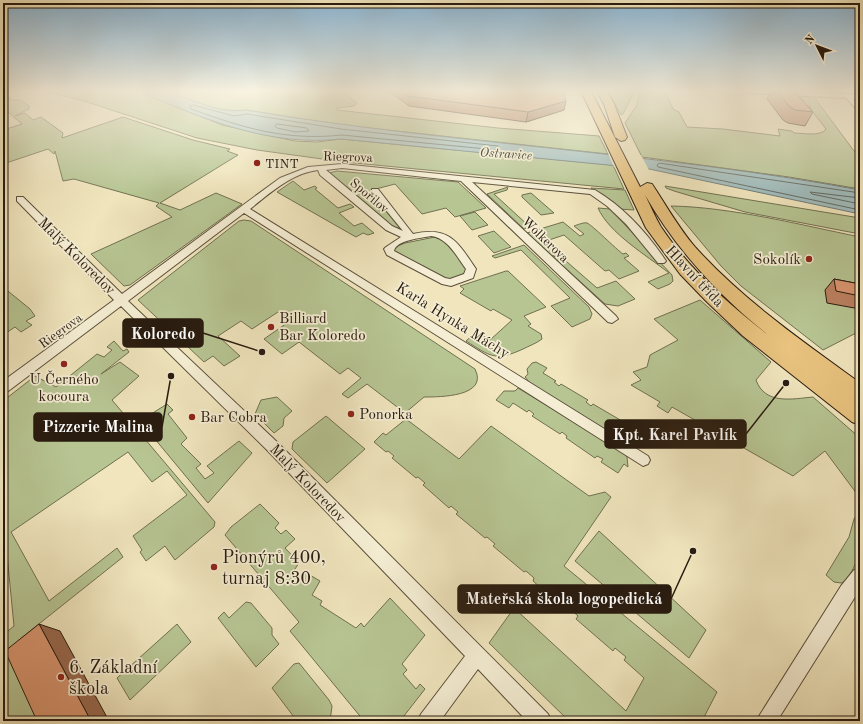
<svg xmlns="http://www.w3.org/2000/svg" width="863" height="724" viewBox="0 0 863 724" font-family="'Old Standard TT',serif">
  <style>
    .green { fill: #b7c593; stroke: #707051 }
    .water { fill: #a0bcbc; stroke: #707c77 }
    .pier { fill: #f0e5bd }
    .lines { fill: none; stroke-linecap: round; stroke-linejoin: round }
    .shore { stroke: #646c66; stroke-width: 1 }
    .street-casing { stroke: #5a4e3a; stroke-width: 2 }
    .primary-casing { stroke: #281b0f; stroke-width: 2 }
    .street { fill: #f5eed4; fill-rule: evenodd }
    .primary { fill: #e8c27e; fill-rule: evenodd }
    .wall { fill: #bb8060; stroke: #281b0f }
    .shaded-wall { fill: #98684e; stroke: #281b0f }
    .building { fill: #d99570; stroke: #281b0f }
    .poi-dot { fill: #8f2418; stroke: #f5eed4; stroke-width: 1.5 }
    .labels { text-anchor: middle; stroke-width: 3.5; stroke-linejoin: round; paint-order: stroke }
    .far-water-label { font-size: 13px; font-style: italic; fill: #52534c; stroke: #f5eed4 }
    .far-street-label { font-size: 13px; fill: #281b0f; stroke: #f5eed4 }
    .far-poi-label { font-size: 13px; fill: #281b0f; stroke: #f5eed4; text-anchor: start }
    .street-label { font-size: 15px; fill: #281b0f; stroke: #f5eed4 }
    .poi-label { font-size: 15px; fill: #281b0f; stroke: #f5eed4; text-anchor: start }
    .near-poi-label { font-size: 18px; fill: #281b0f; stroke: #f5eed4; text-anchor: start }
    .leader { fill: none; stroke: #281b0f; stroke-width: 1.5 }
    .callout-dot { fill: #281b0f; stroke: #f5eed4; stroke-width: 1.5 }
    .callout { fill: #281b0f; stroke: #281b0f; stroke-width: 1.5 }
    .callout-label { font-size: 16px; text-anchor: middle; font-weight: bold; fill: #fff }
  </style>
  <rect width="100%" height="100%" fill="#f0e5bd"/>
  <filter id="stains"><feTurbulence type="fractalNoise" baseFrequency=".005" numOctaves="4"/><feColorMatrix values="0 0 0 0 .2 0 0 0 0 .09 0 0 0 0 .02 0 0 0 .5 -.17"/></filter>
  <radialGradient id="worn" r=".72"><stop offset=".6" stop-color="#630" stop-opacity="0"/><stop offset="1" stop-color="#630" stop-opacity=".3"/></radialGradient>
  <path class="green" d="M45,91H138L222,125L262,134L295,141L317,142L341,139L613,165L624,189L344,162L257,150L197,138L84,101Z
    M168,91H341L357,103L354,106L337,108V110L498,128L599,136L608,154L341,125L246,110C220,114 192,102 168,91Z
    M608,91H632V96L623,114L621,115Z
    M640,91H665L673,109L679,112L687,127L723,129L780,136L778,129L792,131L794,133C803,133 820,137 826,129L812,111H802L798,107H811L806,101L784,100L789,96L814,97L854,151L860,152V189L789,177L642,157L625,123L637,105Z
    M3,96L11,98L9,99L11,100H21L29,106V109L15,116L25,113L33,120L41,117L63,133L62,138L123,117L193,140L230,149L227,151L238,155L160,203L180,210L216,193L242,204L130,285L124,286L91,254L172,217L156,206L159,203L74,179L63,181L55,151L54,154L48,149L3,164V130L22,124L3,108Z
    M337,171L458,182L486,208L455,217L446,208L422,214L395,184L372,190L402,229L393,227L329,173Z
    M293,181L304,190L315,186L317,188L315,189L338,208L350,204L354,207L339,213L354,226L362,223L374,233L368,235L363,233L356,237L277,192Z
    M665,186L860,218V234L745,212L674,191L666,188Z
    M508,187L507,190L494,194L530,227L524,229L487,194Z
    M591,188L625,190L634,210L619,209Z
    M531,193L554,213L541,215L522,197V195Z
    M671,206C731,207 801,225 860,237V331L823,350L741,286L721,266Z
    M598,208L610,209L672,275L673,281L670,284L658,289L648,282L669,273C646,255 609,233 598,208Z
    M475,212L488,225L472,230L460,216Z
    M244,220L251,221L475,369C489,397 439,397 424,397L405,413L367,384L348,398L342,394L361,378L348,368L340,374L299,342L282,354L264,339L290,321L278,312L252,329L241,321L218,336L240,356L224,366L213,356L204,362L138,300L239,221Z
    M563,222L580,236L584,234L574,226C577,225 584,222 587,223C591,224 617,250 623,254L626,253L629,256L624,258L639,271L619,279L609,270L605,271L564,235L546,241L558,253L552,256L527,233Z
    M494,231L511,247L494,253L478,236Z
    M435,237L441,238L465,265L466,271L462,275L448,281L394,251L395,247L405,243Z
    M524,245L589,307L592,314L590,319L572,327L551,306L570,298L521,250L495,258L492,256Z
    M559,255L597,288L616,281L635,299L618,306L605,304L553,257Z
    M506,271H508L546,307L524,316L531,324L528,326L541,334L542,339C537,343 529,346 523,349C495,362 490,356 466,341L476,332L490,340L512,320L493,309L491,311L460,293L464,289L460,286Z
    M3,287L30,309L35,316L26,321L32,325L21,332L15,327L3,335Z
    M700,300L771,362L756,380C765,405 792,399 813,397L860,438V490L857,494L825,451L793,476L672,407L668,413L657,406L660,402L631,385L641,380L633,372L647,367L650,355L678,340L654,319Z
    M114,341L123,351L127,349L129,352L101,374L120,362L139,376L112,400L215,522L214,527L175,560L165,546L146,561L140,552L142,550L133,536L187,495L167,471L152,482L128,452L11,532L49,601L117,548L123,557L20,639L58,721H3V635L14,626L5,534L3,531V401L35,376L56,387L97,354L104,357L112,350L107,347Z
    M536,362L547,368L543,373L556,381L554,382L559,386L561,384L588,400L586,402L591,406L593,404L622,421L621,423L627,427L628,425L644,435L641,441L643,445L634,448L530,383L525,377L528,374L527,369L532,363Z
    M518,388L624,453L627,457L628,467L624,464L618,473L601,462L603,459L597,456L595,458L566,438L567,436L562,432L560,434L532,416L534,414L529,410L527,412L513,403L509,408L496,400L504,391H515Z
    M277,397L292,411L284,418L283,426L274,433L255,414L261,400Z
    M167,404L173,410L168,414L187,438L181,444L201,464L196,468L205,479L214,473L207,466L239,441L252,453L208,503L140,421Z
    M326,416L365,449L327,483L292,449L293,442Z
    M406,419L459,459L491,426L589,496L605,492L611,497L564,566L717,692L702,721H569L489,643L514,608L626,711L644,678L624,660L626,657L615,648L613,651L576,619L578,616L568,607L566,610L533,581L534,578L526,571L524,572L493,546L495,544L487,537L485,538L456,514L458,512L451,506L449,508L423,485L425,483L418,477L416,478L392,458L394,456L388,451L386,452L374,442L383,433L386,435Z
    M260,504L279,523L275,528L281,534L286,530L295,539L285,548L299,563L291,575L298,578L303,571L320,581L312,595L322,601L320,605L356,628L361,623L364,627L390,598L425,635L402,664L407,670L403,674L416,689L420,684L425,689L400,721H364L290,631L299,622L225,535L231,527Z
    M860,511V554L853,569L846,581L841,583L834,582L826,575L849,537L854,519Z
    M599,531L706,630L689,658L575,561Z
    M246,602L251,603L272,628V635L279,644L256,667L218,618L224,612L229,618Z
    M177,624L191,642L130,700L117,678Z
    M299,663L329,700L332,706L330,721H297L272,688L294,664Z"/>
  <path class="water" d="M138,91C148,91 160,89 169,92C194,100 219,114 246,110C450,144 657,152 860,190V214L649,169L341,139C270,147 203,119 138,91Z"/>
  <path class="pier" d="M607,151L641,155L650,172L614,167Z"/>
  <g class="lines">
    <path class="shore" d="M193,105L234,116L247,114L341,129L498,146L499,148L497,150L342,135C285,141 244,128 191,109L190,106Z
      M277,124L307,128L309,131L296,132L277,128L275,126Z
      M860,193L659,163L657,165L658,167L860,210
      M860,198L810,192L812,194L860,204"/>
    <defs>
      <path id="street" d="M745,91H788L860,95V99H853L860,107V113L846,98L748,93Z
        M342,164L595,190C624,207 648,234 666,261L664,263H658L626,224L607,206L590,194L472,182L616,316L618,319L612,323L608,322L461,181L342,168L326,170L392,226L403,231L372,193V189H378L413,234C449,226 457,241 476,269L473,278L451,286L442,284L387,255L384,249L386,247L401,237L386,230L320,175L318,170C292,173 270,193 250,209L648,456L650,460L648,464L643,466L244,213L128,301L276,441L548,714L551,721H527L478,669L440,721H418L421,714L465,656L266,449L121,306L7,392L3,393V381L114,300L17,201V197H23L122,294L280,178L308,167ZM431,236C448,238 457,257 466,269L464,274L450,279L445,278L394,251C396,240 421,238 431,236Z
        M860,568V589L777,721H756L841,586L854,570Z"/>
      <path id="primary" d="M581,91H591L640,187L647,183L652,184C666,205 678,227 695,247C743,300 802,341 860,383V403L857,402L860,404V425L852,422L743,336L707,302L680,274L646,228ZM645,195C676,249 718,295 767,334C728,304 689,269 661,227C655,217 650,205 645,195Z
        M597,91H607L614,104L627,137L625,140L621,141L615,137L604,104Z"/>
    </defs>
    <use href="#street" class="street-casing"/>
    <use href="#primary" class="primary-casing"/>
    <use href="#street" class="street"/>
    <use href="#primary" class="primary"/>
  </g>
  <path class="wall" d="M389,91H563L564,110L526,122L409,106Z
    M771,91H794L813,112L805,126L788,123L783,120L767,99Z
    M834,279L860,284V309L827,303L825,290Z"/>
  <path class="shaded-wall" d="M566,101L564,110L526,122L528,112Z
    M39,624L60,631L109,721H91Z"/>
  <path class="building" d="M402,91H563L566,101L528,112L408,96Z
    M777,91H794L813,112L795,110L790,107Z
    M834,279L860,284V296L836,291Z
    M39,624L91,721H37L5,651Z"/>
  <linearGradient id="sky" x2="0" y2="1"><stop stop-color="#8bb7d6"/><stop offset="0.47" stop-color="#f8f3e1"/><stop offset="1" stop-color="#f8f3e1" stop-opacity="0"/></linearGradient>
  <rect width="863" height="193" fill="url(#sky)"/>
  <g class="poi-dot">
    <circle cx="257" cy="163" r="4"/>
    <circle cx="809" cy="259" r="4"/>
    <circle cx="271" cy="327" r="4"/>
    <circle cx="64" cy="364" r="4"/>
    <circle cx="351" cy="414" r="4"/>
    <circle cx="192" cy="417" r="4"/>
    <circle cx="214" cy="567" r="4"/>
    <circle cx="61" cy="677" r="4"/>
  </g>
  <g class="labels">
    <g class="far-water-label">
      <text transform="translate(506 153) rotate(4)" y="5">Ostravice</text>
    </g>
    <g class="far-street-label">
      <text transform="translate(348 156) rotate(2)" y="5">Riegrova</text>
      <text transform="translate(370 195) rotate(40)" y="5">Spořilov</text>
      <text transform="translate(546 239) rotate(44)" y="5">Wolkerova</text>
      <text transform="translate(60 330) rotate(-36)" y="5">Riegrova</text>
    </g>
    <g class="far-poi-label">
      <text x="265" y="168">TINT</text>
    </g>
    <g class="street-label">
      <text transform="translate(77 256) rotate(45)" y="5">Malý Koloredov</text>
      <text transform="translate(695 276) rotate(47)" y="5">Hlavní třída</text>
      <text transform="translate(453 320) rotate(32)" y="5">Karla Hynka Máchy</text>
      <text transform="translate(308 483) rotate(46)" y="5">Malý Koloredov</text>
    </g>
    <g class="poi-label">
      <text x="801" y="264" text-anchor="end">Sokolík</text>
      <text x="279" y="323">Billiard<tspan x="279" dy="17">Bar Koloredo</tspan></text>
      <text x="64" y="384" text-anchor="middle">U Černého<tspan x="64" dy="17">kocoura</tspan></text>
      <text x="359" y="419">Ponorka</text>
      <text x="200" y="422">Bar Cobra</text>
    </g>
    <g class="near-poi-label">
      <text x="222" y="563">Pionýrů 400,<tspan x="222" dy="21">turnaj 8:30</tspan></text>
      <text x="69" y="673">6. Základní<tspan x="69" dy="21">škola</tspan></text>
    </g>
  </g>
  <path class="leader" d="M262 352L203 333M171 376L162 427M786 383L746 434M693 551L671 599"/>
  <g class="callout-dot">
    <circle cx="262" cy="352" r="4"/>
    <circle cx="171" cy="376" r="4"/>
    <circle cx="786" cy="383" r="4"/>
    <circle cx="693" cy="551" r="4"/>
  </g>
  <g class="callout">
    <rect x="123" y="319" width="80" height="28" rx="4"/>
    <rect x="34" y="413" width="128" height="28" rx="4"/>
    <rect x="605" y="420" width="141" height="28" rx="4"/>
    <rect x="458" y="585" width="213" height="28" rx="4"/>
  </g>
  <g class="callout-label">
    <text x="163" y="339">Koloredo</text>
    <text x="98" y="432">Pizzerie Malina</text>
    <text x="675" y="440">Kpt. Karel Pavlík</text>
    <text x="564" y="604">Mateřská škola logopedická</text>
  </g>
  <rect width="863" height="724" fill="none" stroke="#f0e5bd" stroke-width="16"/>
  <rect x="4" y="4" width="855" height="716" fill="none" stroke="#281b0f" stroke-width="2"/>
  <rect x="8" y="8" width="847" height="708" fill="none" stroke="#281b0f"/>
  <g transform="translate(817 46) rotate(312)" stroke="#f5eed4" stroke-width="3" paint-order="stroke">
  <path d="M0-3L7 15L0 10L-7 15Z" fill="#281b0f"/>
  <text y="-6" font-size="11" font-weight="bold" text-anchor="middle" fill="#281b0f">N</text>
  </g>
  <rect width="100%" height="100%" filter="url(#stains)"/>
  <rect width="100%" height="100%" fill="url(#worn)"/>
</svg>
